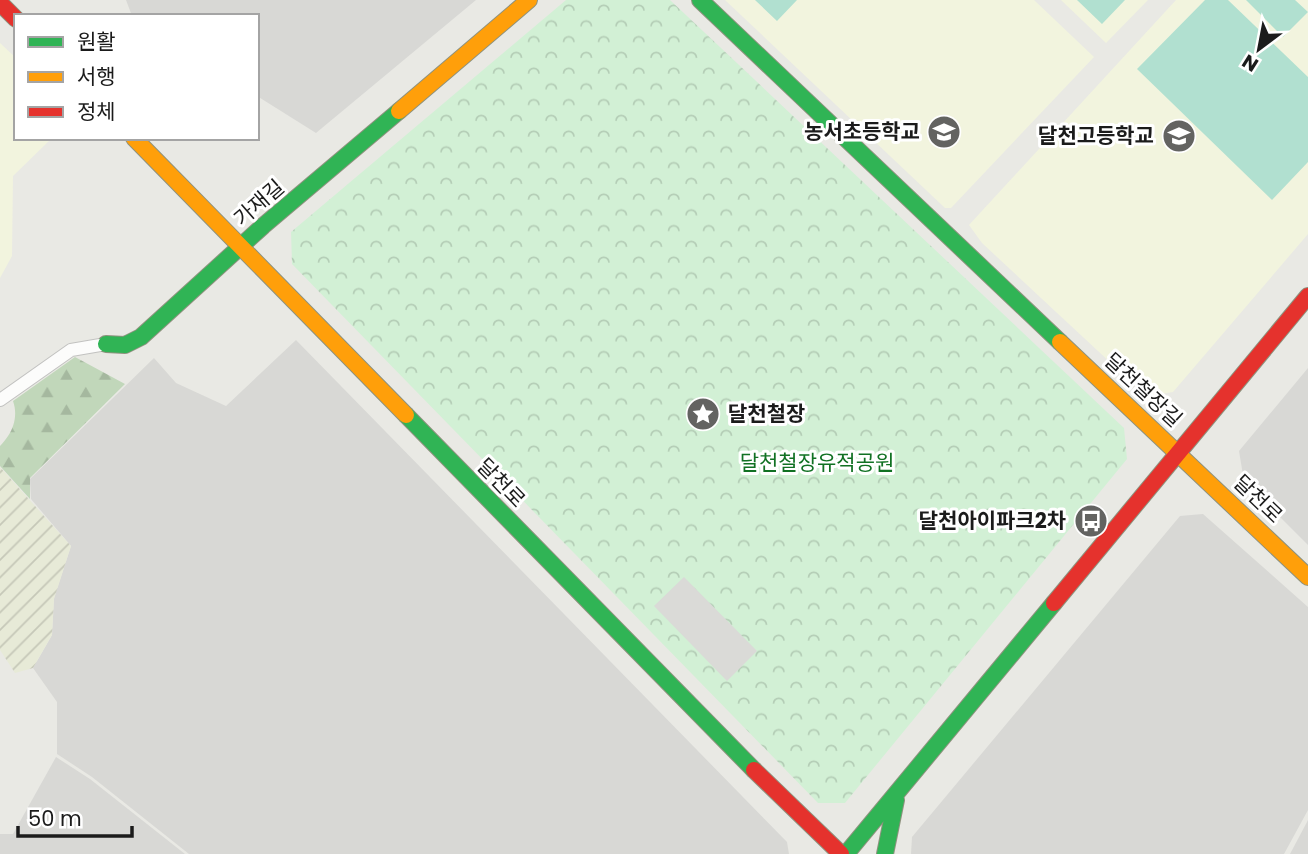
<svg xmlns="http://www.w3.org/2000/svg" width="1308" height="854" viewBox="0 0 1308 854" font-family="Poppins,'Noto Sans KR',sans-serif">
  <style>
    .residential { fill: #d8d8d5 }
    .education { fill: #f2f4de }
    .farmland { fill: url(#farmland-furrows) }
    .forest { fill: url(#forest-firs) }
    .park { fill: url(#park-crowns) }
    .pitch { fill: #b1e0d0 }
    .parking { fill: #dadad7 }
    .lines { fill: none; stroke-linecap: round; stroke-linejoin: round }
    .street-casing { stroke: #c2c2c0; stroke-width: 14 }
    .fast-casing { stroke: #8e927e; stroke-width: 18 }
    .slow-casing { stroke: #8e927e; stroke-width: 18 }
    .jam-casing { stroke: #8e927e; stroke-width: 18 }
    .street { stroke: #fcfcfb; stroke-width: 12 }
    .fast { stroke: #30b455; stroke-width: 16 }
    .slow { stroke: #ff9f0a; stroke-width: 16 }
    .jam { stroke: #e5322d; stroke-width: 16 }
    .labels { text-anchor: middle; stroke-width: 6; stroke-linejoin: round; paint-order: stroke }
    .poi-label { font-size: 21px; font-weight: bold; fill: #1b1b1b; stroke: #fff; text-anchor: end }
    .street-label { font-size: 21px; fill: #1b1b1b; stroke: #fff }
    .park-label { font-size: 21px; fill: #117123; stroke: #fff }
  </style>
  <defs>
    <pattern id="farmland-furrows" width="10" height="10" patternUnits="userSpaceOnUse" patternTransform="scale(1.75)"><rect width="10" height="10" fill="#e7ead7"/><path d="M-1 1l2-2M0 10L10 0M9 11l2-2" fill="none" stroke="#c6c8b8"/></pattern>
    <pattern id="forest-firs" width="22" height="20" patternUnits="userSpaceOnUse" patternTransform="scale(1.75)"><rect width="22" height="20" fill="#c1d7ba"/><path d="M5 1l3.5 6h-7zM16 11l3.5 6h-7z" fill="#a5b89f"/></pattern>
    <pattern id="park-crowns" width="20" height="18" patternUnits="userSpaceOnUse" patternTransform="scale(1.75)"><rect width="20" height="18" fill="#d2f0d5"/><path d="M2 6a3 3 0 1 1 6 0M12 15a3 3 0 1 1 6 0" fill="none" stroke="#b4cdb6"/></pattern>
  </defs>
  <rect width="100%" height="100%" fill="#e9e9e4"/>
  <path class="residential" d="M126,0H476L316,133L257,96V16H132Z
    M296,340L787,842L789,854H189L92,777L57,754V702L33,668L52,635L54,598L71,546L31,499L30,479L154,358L176,383L226,406Z
    M1308,368V545L1244,481L1239,451Z
    M1203,514L1308,607V810L1284,854H911L912,837L1180,516Z
    M56,757L90,779L185,854H0V834H13Z
    M1308,820V854H1290L1307,822Z"/>
  <path class="education" d="M725,0H1034L1094,57L951,208H945Z
    M1061,0H1148L1106,43Z
    M1176,0H1308V234L1173,392L1153,395L1141,391L982,243L969,225Z
    M0,43L16,58V138H52L13,176L12,256L0,278Z"/>
  <path class="farmland" d="M0,467L71,546L54,599L52,635L33,668L15,673L0,650Z"/>
  <path class="forest" d="M75,357L125,384L30,478V499L0,466V446C12,434 19,418 13,401Z"/>
  <path class="park" d="M566,0H670L1124,428L1127,459L845,803H818L292,264L291,232Z"/>
  <path class="pitch" d="M755,0H797L777,21Z
    M1077,0H1125L1102,24Z
    M1205,0H1228L1308,77V162L1272,200L1137,69Z
    M1246,0H1295L1308,12L1283,37Z"/>
  <path class="parking" d="M684,577L757,651L727,681L654,606Z"/>
  <g class="lines">
    <defs>
      <path id="street" d="M0,400L71,350L106,344"/>
      <path id="fast" d="M700,0L1060,342
        M106,344L125,345L141,337L263,226L399,111
        M406,415L754,770
        M846,854L1054,603
        M885,854L896,800"/>
      <path id="slow" d="M399,111L529,0
        M134,138L406,415
        M1060,342L1308,577"/>
      <path id="jam" d="M0,3L16,19
        M1054,603L1308,296
        M754,770L841,854"/>
    </defs>
    <use href="#street" class="street-casing"/>
    <use href="#fast" class="fast-casing"/>
    <use href="#slow" class="slow-casing"/>
    <use href="#jam" class="jam-casing"/>
    <use href="#street" class="street"/>
    <use href="#fast" class="fast"/>
    <use href="#slow" class="slow"/>
    <use href="#jam" class="jam"/>
  </g>
  <defs>
    <symbol id="school-disc" viewBox="-11 -11 22 22"><circle r="9.5" fill="#636361" stroke="#fff"/><path d="M0-5L7-2L0 1L-7-2ZM-4 1L0 2.5L4 1V4Q0 6-4 4Z" fill="#fff"/></symbol>
    <symbol id="sight-disc" viewBox="-11 -11 22 22"><circle r="9.5" fill="#636361" stroke="#fff"/><path d="M0-6L1.8-2.2L6-1.7L2.9 1.2L3.7 5.4L0 3.3L-3.7 5.4L-2.9 1.2L-6-1.7L-1.8-2.2Z" fill="#fff"/></symbol>
    <symbol id="bus-disc" viewBox="-11 -11 22 22"><circle r="9.5" fill="#636361" stroke="#fff"/><path d="M-5-6H5V4H4V6H2V4H-2V6H-4V4H-5ZM-3.5-4V0h7V-4ZM-3.5 1.2v1.5H-2V1.2ZM2 1.2v1.5H3.5V1.2Z" fill="#fff"/></symbol>
  </defs>
  <g fill-rule="evenodd">
    <use href="#school-disc" x="925" y="113" width="38" height="38"/>
    <use href="#school-disc" x="1160" y="117" width="38" height="38"/>
    <use href="#sight-disc" x="684" y="395" width="38" height="38"/>
    <use href="#bus-disc" x="1072" y="502" width="38" height="38"/>
  </g>
  <g class="labels">
    <g class="poi-label">
      <text x="920" y="139">농서초등학교</text>
      <text x="1154" y="143">달천고등학교</text>
      <text x="728" y="421" text-anchor="start">달천철장</text>
      <text x="1066" y="528">달천아이파크2차</text>
    </g>
    <g class="street-label">
      <text transform="translate(259 203) rotate(-41)" y="7">가재길</text>
      <text transform="translate(1143 390) rotate(43)" y="7">달천철장길</text>
      <text transform="translate(501 483) rotate(46)" y="7">달천로</text>
      <text transform="translate(1258 499) rotate(44)" y="7">달천로</text>
    </g>
    <g class="park-label">
      <text x="817" y="470">달천철장유적공원</text>
    </g>
  </g>
  <rect x="14" y="14" width="245" height="126" fill="#ffffff" stroke="#a4a4a4" stroke-width="2"/>
  <rect x="28" y="37" width="35" height="10" fill="#30b455" stroke="#a4a4a4" stroke-width="2"/>
  <text x="77" y="49" font-size="21" fill="#1b1b1b">원활</text>
  <rect x="28" y="72" width="35" height="10" fill="#ff9f0a" stroke="#a4a4a4" stroke-width="2"/>
  <text x="77" y="84" font-size="21" fill="#1b1b1b">서행</text>
  <rect x="28" y="107" width="35" height="10" fill="#e5322d" stroke="#a4a4a4" stroke-width="2"/>
  <text x="77" y="119" font-size="21" fill="#1b1b1b">정체</text>
  <g transform="translate(1259 49) rotate(212)" stroke="#ffffff" stroke-width="5" paint-order="stroke">
  <path d="M0-5L12 26L0 18L-12 26Z" fill="#1b1b1b"/>
  <text y="-10" font-size="19" font-weight="bold" text-anchor="middle" fill="#1b1b1b">N</text>
  </g>
  <path d="M18 826v10h114v-10" fill="none" stroke="#1b1b1b" stroke-width="3.5"/>
  <text x="28" y="826" font-size="21" fill="#1b1b1b" stroke="#ffffff" stroke-width="5" paint-order="stroke">50 m</text>
</svg>
